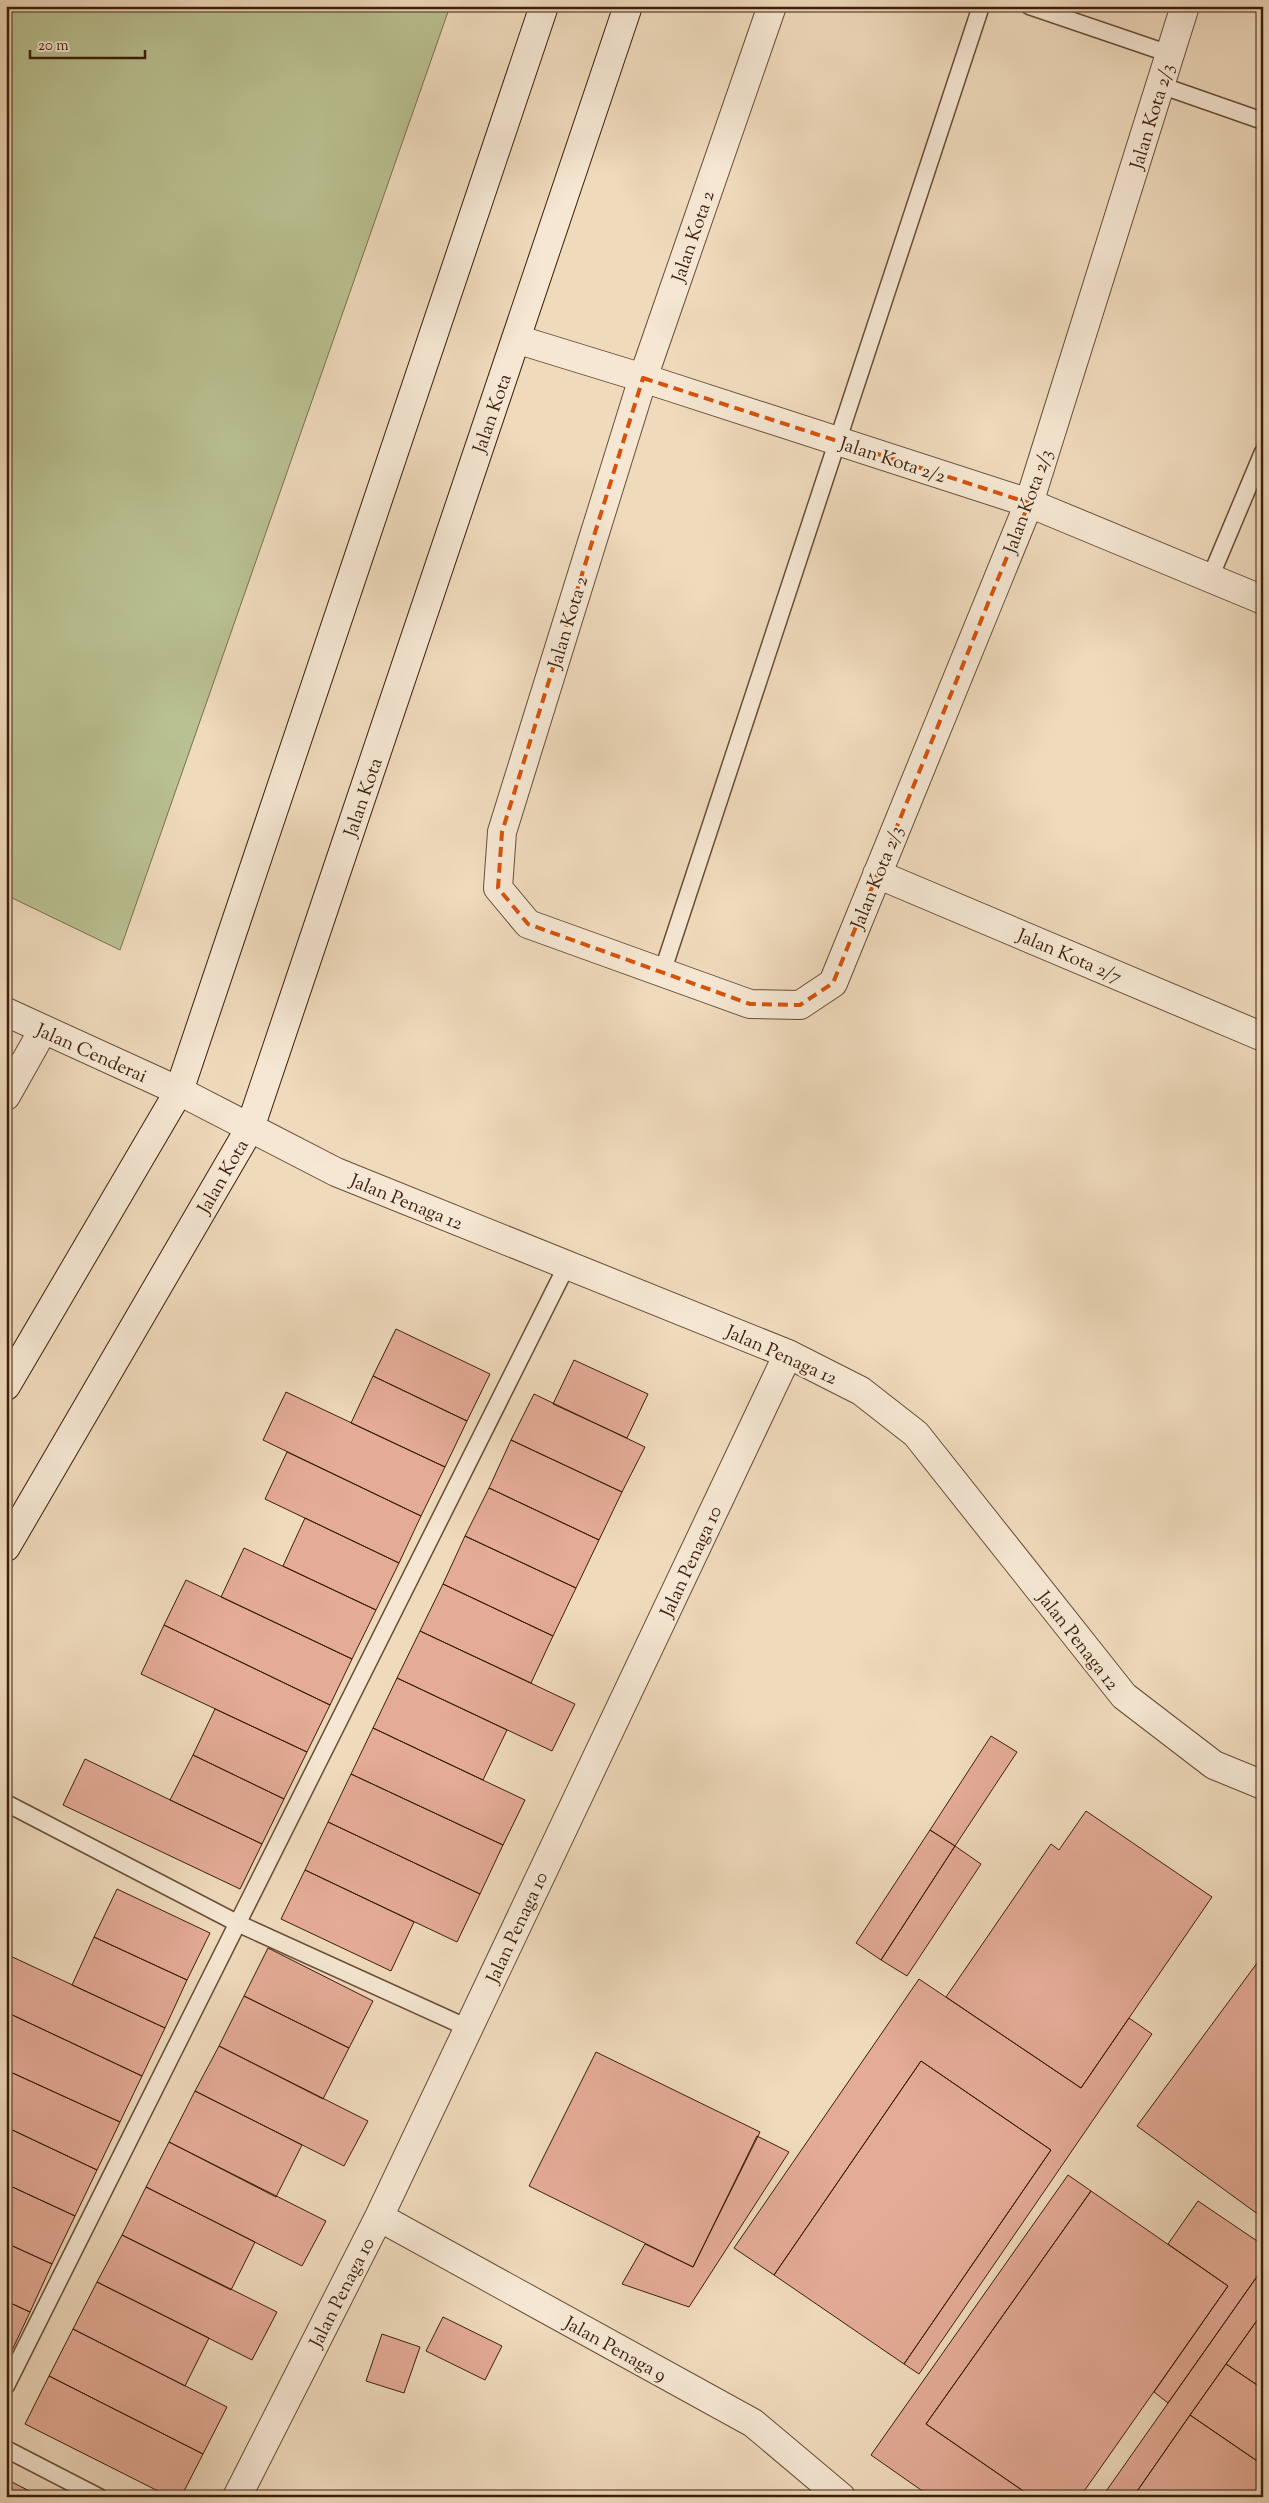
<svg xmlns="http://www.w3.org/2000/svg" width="1269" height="2503" viewBox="0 0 1269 2503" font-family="'Sorts Mill Goudy',serif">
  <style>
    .green { fill: #b9c091; stroke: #7a6f4e }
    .building { fill: #e4ab96; stroke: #3c1e0a }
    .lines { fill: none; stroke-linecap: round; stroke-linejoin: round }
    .lane-casing { stroke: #694d36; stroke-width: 19 }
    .street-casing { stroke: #694d36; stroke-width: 30 }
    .secondary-casing { stroke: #3c1e0a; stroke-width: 30 }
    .lane { stroke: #f5e7d3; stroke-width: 16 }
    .street { stroke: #f5e7d3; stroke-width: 28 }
    .secondary { stroke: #f5e7d3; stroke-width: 28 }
    .marked { fill: none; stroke: #d7530c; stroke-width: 4; stroke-dasharray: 10 6; stroke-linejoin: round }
    .labels { text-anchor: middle; stroke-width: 4.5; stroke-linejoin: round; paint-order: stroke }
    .street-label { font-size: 19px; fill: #3c1e0a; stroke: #f5e7d3 }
  </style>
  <rect width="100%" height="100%" fill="#efdabc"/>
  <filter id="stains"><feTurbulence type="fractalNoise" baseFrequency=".004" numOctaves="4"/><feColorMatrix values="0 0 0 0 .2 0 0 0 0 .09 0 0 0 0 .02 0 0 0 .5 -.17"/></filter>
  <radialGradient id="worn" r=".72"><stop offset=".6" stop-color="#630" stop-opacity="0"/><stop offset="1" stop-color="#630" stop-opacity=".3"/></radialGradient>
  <path class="green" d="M6,6H450L120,950L6,895Z"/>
  <path class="building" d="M396,1329L490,1374L467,1421L373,1376Z
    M574,1360L648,1394L627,1438L553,1404Z
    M373,1376L467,1421L445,1467L351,1423Z
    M286,1392L445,1467L421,1516L263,1440Z
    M534,1394L645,1447L622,1492L511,1440Z
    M511,1440L622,1492L599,1540L489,1488Z
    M287,1452L421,1516L399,1563L265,1499Z
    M489,1488L599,1540L576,1588L465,1536Z
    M305,1518L399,1563L376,1610L283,1566Z
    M465,1536L576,1588L553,1636L443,1584Z
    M244,1548L376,1610L352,1659L221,1597Z
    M186,1580L352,1659L330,1705L164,1625Z
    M443,1584L553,1636L531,1683L420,1631Z
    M164,1625L330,1705L307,1752L141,1674Z
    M420,1631L575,1704L552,1751L397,1678Z
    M397,1678L507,1730L483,1780L373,1728Z
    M215,1709L307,1752L284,1799L193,1755Z
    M373,1728L525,1800L503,1845L351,1774Z
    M991,1736L1017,1752L955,1846L930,1830Z
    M193,1755L284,1799L262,1844L170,1800Z
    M85,1759L262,1844L240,1889L63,1805Z
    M351,1774L503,1845L480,1894L328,1822Z
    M1086,1811L1212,1897L1081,2088L946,1997L1051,1844L1059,1850Z
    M328,1822L480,1894L457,1942L305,1870Z
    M930,1830L955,1846L881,1960L856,1943Z
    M955,1846L981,1864L907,1976L881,1960Z
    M305,1870L414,1922L391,1971L281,1919Z
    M117,1889L210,1933L187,1980L94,1937Z
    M94,1937L187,1980L165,2028L72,1985Z
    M268,1948L373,2001L349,2048L244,1996Z
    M6,1954L165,2028L142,2076L6,2012Z
    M1263,1955V2210L1259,2215L1137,2126Z
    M919,1979L1081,2088L1129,2018L1152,2034L919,2374L904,2364L1051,2150L921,2061L774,2275L734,2248Z
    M244,1996L349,2048L323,2099L219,2046Z
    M6,2012L142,2076L120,2122L6,2070Z
    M219,2046L368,2121L344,2166L195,2091Z
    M596,2052L760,2132L693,2267L529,2186Z
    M921,2061L1051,2150L904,2364L774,2275Z
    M6,2070L120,2122L97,2170L6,2127Z
    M195,2091L302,2145L276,2197L169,2142Z
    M6,2127L97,2170L75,2216L6,2184Z
    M757,2136L789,2152L689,2307L622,2284L645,2244L693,2267Z
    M169,2142L326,2221L302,2266L146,2187Z
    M1068,2175L1091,2191L926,2424L1032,2497H931L871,2455Z
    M6,2184L75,2216L52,2264L6,2243Z
    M146,2187L255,2242L231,2290L122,2235Z
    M1091,2191L1228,2286L1080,2497H1032L926,2424Z
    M1198,2201L1263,2245V2268L1168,2403L1154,2392L1228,2286L1168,2244Z
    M122,2235L277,2312L252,2360L97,2282Z
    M6,2243L52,2264L30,2312L6,2301Z
    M1263,2268V2312L1190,2415L1133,2497H1102Z
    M97,2282L209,2338L185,2386L73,2329Z
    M6,2301L30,2312L8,2359L6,2358Z
    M1263,2312V2389L1226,2364Z
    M443,2317L502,2346L485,2380L426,2351Z
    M73,2329L227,2407L203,2454L49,2376Z
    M382,2334L420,2347L404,2393L366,2381Z
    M1226,2364L1263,2389V2465L1190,2415Z
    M49,2376L203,2454L181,2497H170L25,2424Z
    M1190,2415L1263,2465V2497H1133Z
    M6,2479L41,2497H6Z"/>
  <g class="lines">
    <defs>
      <path id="lane" d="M1029,6L1170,54
        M1160,85L1263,121
        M1210,578L1263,452
        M662,973L981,6
        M6,1803L237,1923L468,2028
        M6,2386L567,1265
        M6,2449L99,2497"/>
      <path id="street" d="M772,6L643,378L502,832L498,888L528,924L750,1004L800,1005L833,983L1029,503L1185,6
        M516,339L643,378L1029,503L1263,600
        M877,874L1263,1037
        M6,1012L179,1091L336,1172L788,1354L861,1391L916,1434L1124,1696L1214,1765L1263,1785
        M6,1096L43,1030
        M379,2217L753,2423L841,2497
        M237,2497L379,2217L788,1354"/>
      <path id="secondary" d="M6,1386L179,1091L544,6
        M6,1547L250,1128L628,6"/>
    </defs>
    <use href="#lane" class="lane-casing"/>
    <use href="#street" class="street-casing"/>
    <use href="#secondary" class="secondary-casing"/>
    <use href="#lane" class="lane"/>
    <use href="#street" class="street"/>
    <use href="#secondary" class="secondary"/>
  </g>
  <path class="marked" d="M643,378L1029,503L833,983L800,1005L750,1004L528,924L498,888L502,832Z"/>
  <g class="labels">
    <g class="street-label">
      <text transform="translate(1151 116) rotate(-73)" y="7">Jalan Kota 2/3</text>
      <text transform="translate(692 236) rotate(-71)" y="7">Jalan Kota 2</text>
      <text transform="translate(491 413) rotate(-71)" y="7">Jalan Kota</text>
      <text transform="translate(893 459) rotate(18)" y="7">Jalan Kota 2/2</text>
      <text transform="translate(1027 501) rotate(-70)" y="7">Jalan Kota 2/3</text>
      <text transform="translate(567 622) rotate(-73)" y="7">Jalan Kota 2</text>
      <text transform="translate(362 797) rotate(-71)" y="7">Jalan Kota</text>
      <text transform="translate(876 877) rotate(-68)" y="7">Jalan Kota 2/3</text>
      <text transform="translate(1070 955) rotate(23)" y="7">Jalan Kota 2/7</text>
      <text transform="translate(92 1052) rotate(24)" y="7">Jalan Cenderai</text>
      <text transform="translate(222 1176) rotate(-60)" y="7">Jalan Kota</text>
      <text transform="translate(407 1201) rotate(22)" y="7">Jalan Penaga 12</text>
      <text transform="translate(782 1354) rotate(24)" y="7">Jalan Penaga 12</text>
      <text transform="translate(690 1561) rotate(-65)" y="7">Jalan Penaga 10</text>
      <text transform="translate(1079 1640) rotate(52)" y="7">Jalan Penaga 12</text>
      <text transform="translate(516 1927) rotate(-65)" y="7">Jalan Penaga 10</text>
      <text transform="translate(341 2292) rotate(-63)" y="7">Jalan Penaga 10</text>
      <text transform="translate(616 2348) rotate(29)" y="7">Jalan Penaga 9</text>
    </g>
  </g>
  <rect width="1269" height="2503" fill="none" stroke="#efdabc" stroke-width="25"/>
  <rect x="8" y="8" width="1254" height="2488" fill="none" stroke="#3c1e0a" stroke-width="2.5"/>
  <rect x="12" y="12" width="1244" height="2478" fill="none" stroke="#3c1e0a"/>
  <path d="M30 50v8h115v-8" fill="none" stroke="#3c1e0a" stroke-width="2.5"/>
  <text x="38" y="50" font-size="15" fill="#3c1e0a" stroke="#f5e7d3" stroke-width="4" paint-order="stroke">20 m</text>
  <rect width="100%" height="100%" filter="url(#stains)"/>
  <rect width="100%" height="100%" fill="url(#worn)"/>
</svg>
